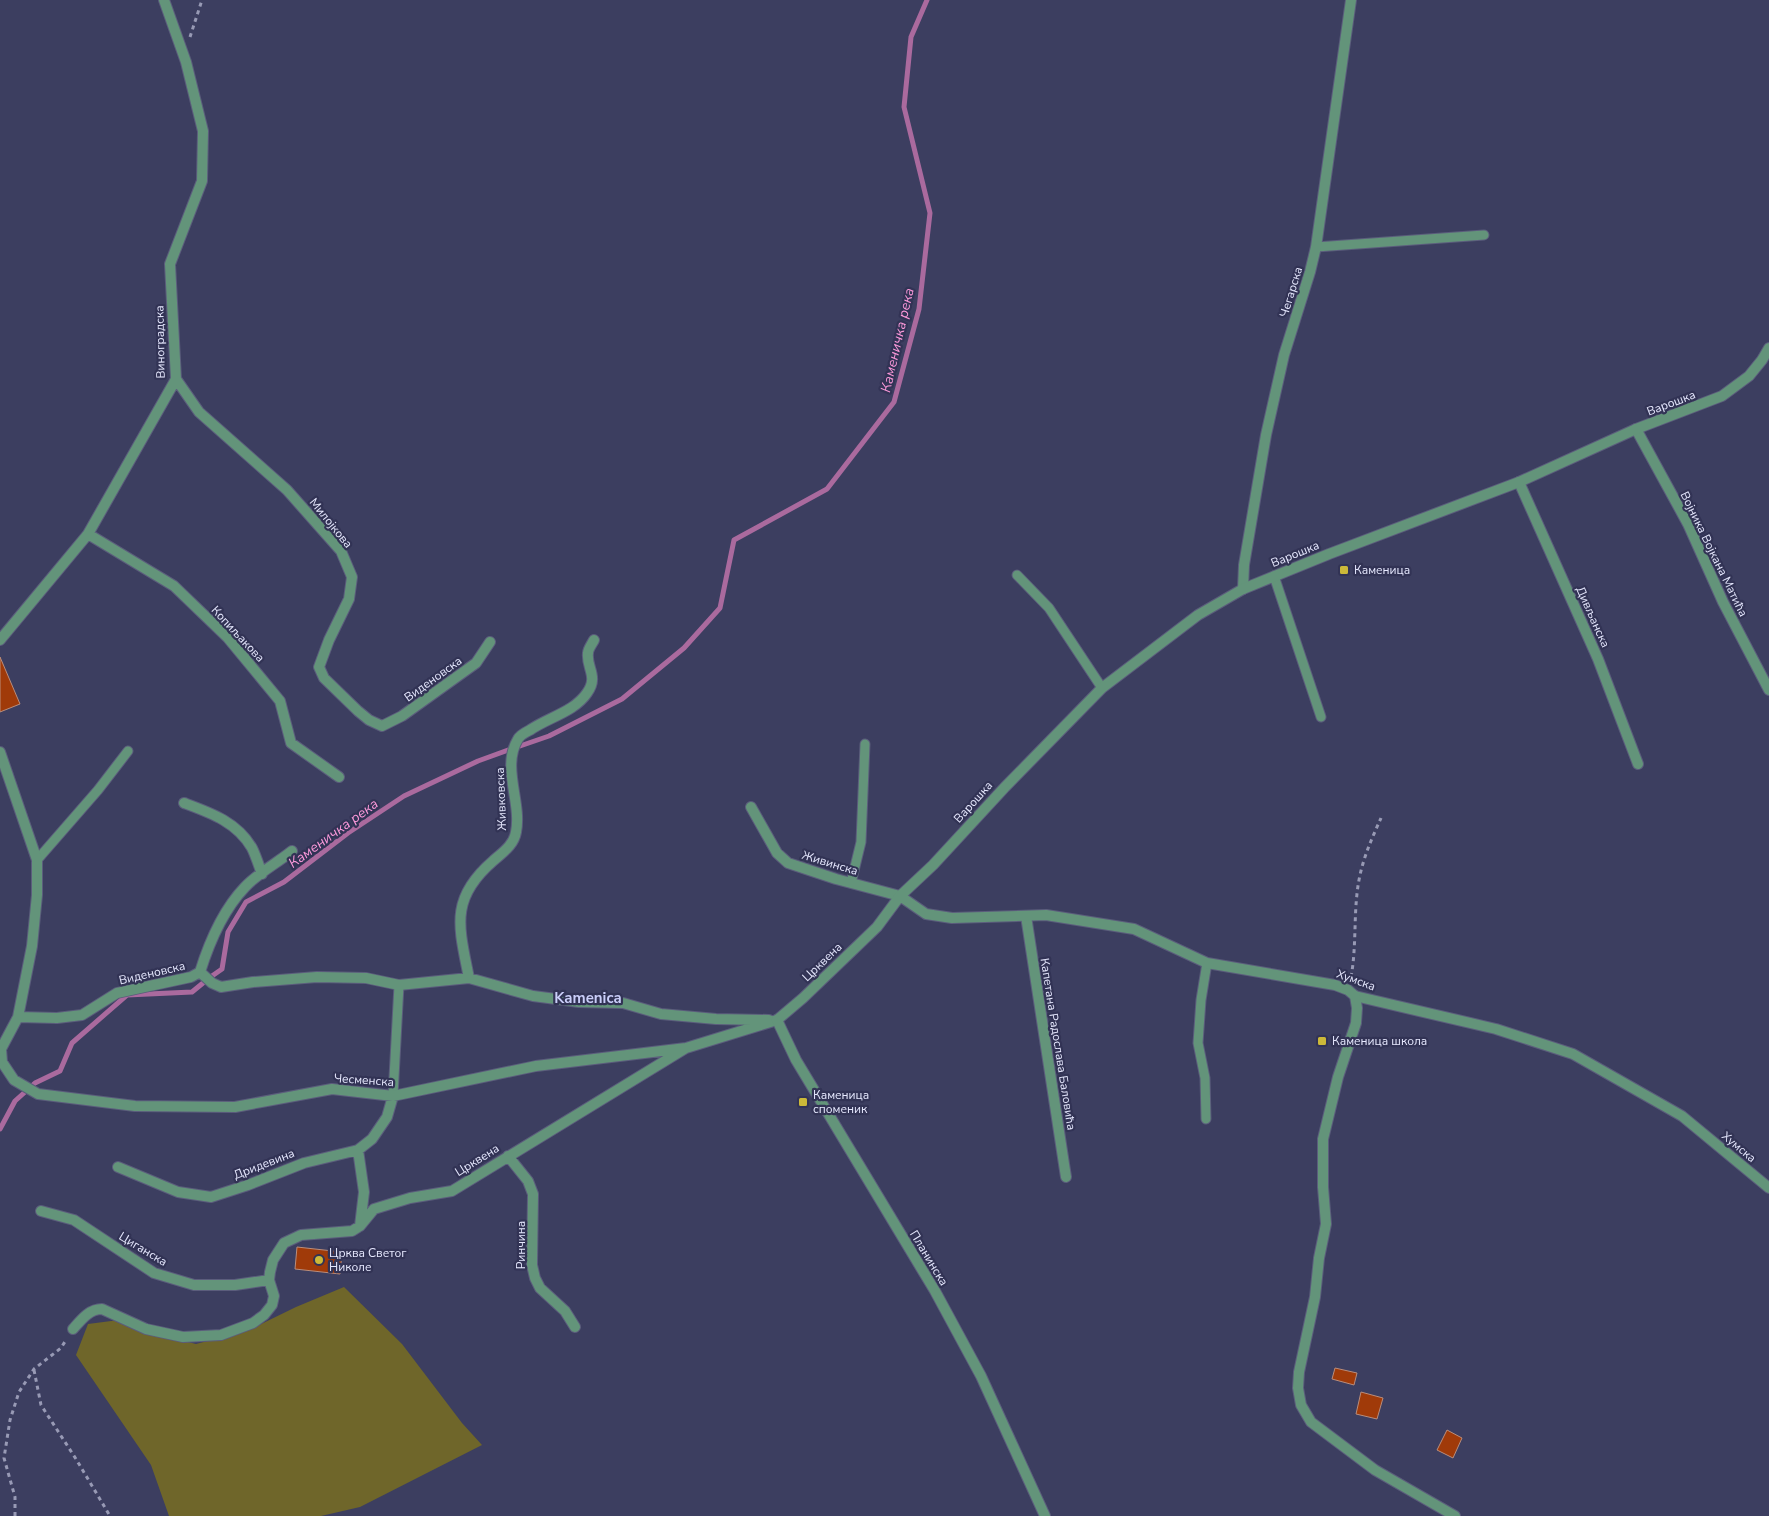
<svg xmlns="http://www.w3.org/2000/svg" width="1769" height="1516" viewBox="0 0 1769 1516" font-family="'Nunito Sans',sans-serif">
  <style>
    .green { fill: #6f662a }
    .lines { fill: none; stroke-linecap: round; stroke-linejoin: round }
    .stream { stroke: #aa6a9e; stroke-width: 5 }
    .building { fill: #a03a09; stroke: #b98d7c }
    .service-casing { stroke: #5b5d7c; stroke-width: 11 }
    .minor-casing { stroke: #5b5d7c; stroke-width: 12 }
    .tertiary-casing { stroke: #5b5d7c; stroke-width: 12 }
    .path { stroke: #989ab5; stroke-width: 3; stroke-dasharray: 4 4; stroke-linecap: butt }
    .service { stroke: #63947a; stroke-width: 9 }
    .minor { stroke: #63947a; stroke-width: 10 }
    .tertiary { stroke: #63947a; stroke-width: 10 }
    .poi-dot { fill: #ccb939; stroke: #323355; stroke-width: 2 }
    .labels { text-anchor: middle; stroke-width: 4.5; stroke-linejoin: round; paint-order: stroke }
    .street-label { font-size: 12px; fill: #e6e8fe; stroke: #323355 }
    .poi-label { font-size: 12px; fill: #e6e8fe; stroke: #323355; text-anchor: start }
    .water-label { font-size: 14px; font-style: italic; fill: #fb99da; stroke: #323355 }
    .quarter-label { font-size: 15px; font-weight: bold; fill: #cacef9; stroke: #323355 }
  </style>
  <rect width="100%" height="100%" fill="#3c3e60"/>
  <path class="green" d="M344,1287L402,1344L462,1423L482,1445L360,1507L321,1516H169L151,1465L76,1355L88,1324L119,1320L156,1334L196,1344L249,1330L296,1307Z"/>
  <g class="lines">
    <path class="stream" d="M520,746L549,736L622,699L684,648L720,608L734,540L827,489L894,402L919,309L930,213L904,107L911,37L927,0
      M212,976L222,969L228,932L246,902L284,882L348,833L404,796L478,761L511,749
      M0,1129L15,1101L35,1083L60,1071L72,1043L127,995L192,992L203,983"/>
  </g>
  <path class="building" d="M0,657L20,704L0,712Z
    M297,1247L342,1252L340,1274L295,1269Z
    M1335,1368L1357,1373L1354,1385L1332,1379Z
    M1361,1392L1383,1398L1377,1419L1356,1414Z
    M1447,1430L1462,1438L1453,1458L1437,1450Z"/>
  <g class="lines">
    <defs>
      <path id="service" d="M1316,247L1484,235
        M1017,575L1049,608L1102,688
        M1274,576L1321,717
        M37,860L98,790L128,751
        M851,883L861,842L865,744
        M393,1096L399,985
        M1206,1119L1205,1078L1198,1043L1201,1000L1207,963"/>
      <path id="minor" d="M176,379L199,412L287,490L341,551L352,577L349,599L329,640L319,667L324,678L358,711L369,720L382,726L402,716L476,663L490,642
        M1636,429L1688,524L1723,602L1769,690
        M1519,482L1598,659L1638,764
        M88,534L174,586L228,638L280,701L291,743L339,777
        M1243,589L1244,565L1266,435L1284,355L1310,272L1316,247L1351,0
        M0,640L88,534L176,379L170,264L202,181L203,131L186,62L164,0
        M0,752L37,860V895L32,946L18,1017L1,1049L2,1062L14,1080L38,1094L135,1106L235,1107L332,1089L393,1096L536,1066L686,1048
        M184,803C211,813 237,822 252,848C256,856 259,866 262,874
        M751,807L777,853L788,863L836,879L900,896
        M1026,916L1066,1177
        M200,972L212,983L221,987L253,982L317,977L366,978L399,985L469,978L533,996L579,1002L623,1003L661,1014L716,1019L769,1020
        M469,978C459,927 449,899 493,861C502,853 514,845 516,832C522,802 501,767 518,739C520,735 526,732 530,730C549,717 574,712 587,693C599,676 586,668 588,653C588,649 592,644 594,640
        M1355,996L1496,1029L1573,1054L1682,1116L1769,1188
        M18,1017L57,1018L82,1015L117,993L191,977L200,972C209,943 223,910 245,887C258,873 277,863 292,851
        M358,1150L364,1192L360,1226
        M508,1156L528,1181L533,1194L532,1265L535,1278L540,1288L565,1311L575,1327
        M118,1167L178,1192L211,1197L248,1185L304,1163L358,1150L372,1139L387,1117L393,1096
        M41,1211L74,1220L154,1273L194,1285H235L269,1280
        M73,1329C81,1320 89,1309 102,1309L146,1329L183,1337L221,1335L253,1323L264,1315L272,1305L274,1296L269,1280L270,1272L273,1260L284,1243L301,1235L352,1231L360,1226L374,1209L410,1198L452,1191L686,1048L777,1020"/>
      <path id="tertiary" d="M900,896L926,914L952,918L1046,915L1134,929L1207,963L1335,985L1348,990L1355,996L1357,1008L1356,1023L1338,1077L1323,1139V1187L1326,1224L1319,1258L1315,1297L1299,1372L1298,1388L1301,1405L1311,1422L1375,1470L1455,1516
        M1045,1516L981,1376L935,1291L796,1060L777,1020L803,998L877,927L900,896L933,865L1005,787L1102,688L1198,615L1243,589L1329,554L1519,482L1636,429L1722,396L1749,376L1762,360L1769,348"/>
    </defs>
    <use href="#service" class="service-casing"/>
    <use href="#minor" class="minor-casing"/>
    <use href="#tertiary" class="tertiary-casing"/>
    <path class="path" d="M190,37L202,0
      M1351,977C1357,945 1353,912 1359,880C1363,858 1372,838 1381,818
      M34,1370L41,1405L76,1459L110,1516
      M15,1516V1497L4,1458L10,1420L19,1392L34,1369L61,1348L66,1340"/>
    <use href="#service" class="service"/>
    <use href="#minor" class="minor"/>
    <use href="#tertiary" class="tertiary"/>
  </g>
  <g class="poi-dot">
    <rect x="1339" y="565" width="10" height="10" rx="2.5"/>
    <rect x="1317" y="1036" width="10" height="10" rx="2.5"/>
    <rect x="798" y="1097" width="10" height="10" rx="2.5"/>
    <circle cx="319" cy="1260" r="5"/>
  </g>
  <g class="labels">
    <g class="street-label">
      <text transform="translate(1291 292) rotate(-73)" y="4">Чегарска</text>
      <text transform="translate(160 342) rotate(-91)" y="4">Виноградска</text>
      <text transform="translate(1671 403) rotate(-21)" y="4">Варошка</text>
      <text transform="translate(331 523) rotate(51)" y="4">Милојкова</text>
      <text transform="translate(1295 554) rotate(-22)" y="4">Варошка</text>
      <text transform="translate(1714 554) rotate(64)" y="4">Војника Војкана Матића</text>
      <text transform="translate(1593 617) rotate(66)" y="4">Дивљанска</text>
      <text transform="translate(238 634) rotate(47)" y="4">Копиљакова</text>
      <text transform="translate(433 679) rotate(-36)" y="4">Виденовска</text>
      <text transform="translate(501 799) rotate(-92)" y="4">Живковска</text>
      <text transform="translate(973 802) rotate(-48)" y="4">Варошка</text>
      <text transform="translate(830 863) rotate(17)" y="4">Живинска</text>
      <text transform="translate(822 962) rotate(-44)" y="4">Црквена</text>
      <text transform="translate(152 973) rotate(-13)" y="4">Виденовска</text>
      <text transform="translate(1356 980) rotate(20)" y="4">Хумска</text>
      <text transform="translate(1058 1044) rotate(81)" y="4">Капетана Радослава Баловића</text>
      <text transform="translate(364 1080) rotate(4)" y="4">Чесменска</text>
      <text transform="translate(1739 1147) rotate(40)" y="4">Хумска</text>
      <text transform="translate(477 1160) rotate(-32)" y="4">Црквена</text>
      <text transform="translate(264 1164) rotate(-21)" y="4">Дридевина</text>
      <text transform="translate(521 1245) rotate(-90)" y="4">Ринчина</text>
      <text transform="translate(143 1249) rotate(31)" y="4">Циганска</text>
      <text transform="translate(929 1258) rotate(59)" y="4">Планинска</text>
    </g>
    <g class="poi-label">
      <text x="1354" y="574">Каменица</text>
      <text x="1332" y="1045">Каменица школа</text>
      <text x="813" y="1099">Каменица<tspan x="813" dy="14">споменик</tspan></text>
      <text x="329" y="1257">Црква Светог<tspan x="329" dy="14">Николе</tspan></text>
    </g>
    <g class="water-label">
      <text transform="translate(897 340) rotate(-77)" y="5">Каменичка река</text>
      <text transform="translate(333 833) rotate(-36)" y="5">Каменичка река</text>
    </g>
    <g class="quarter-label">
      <text x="588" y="1003">Kamenica</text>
    </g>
  </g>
</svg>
